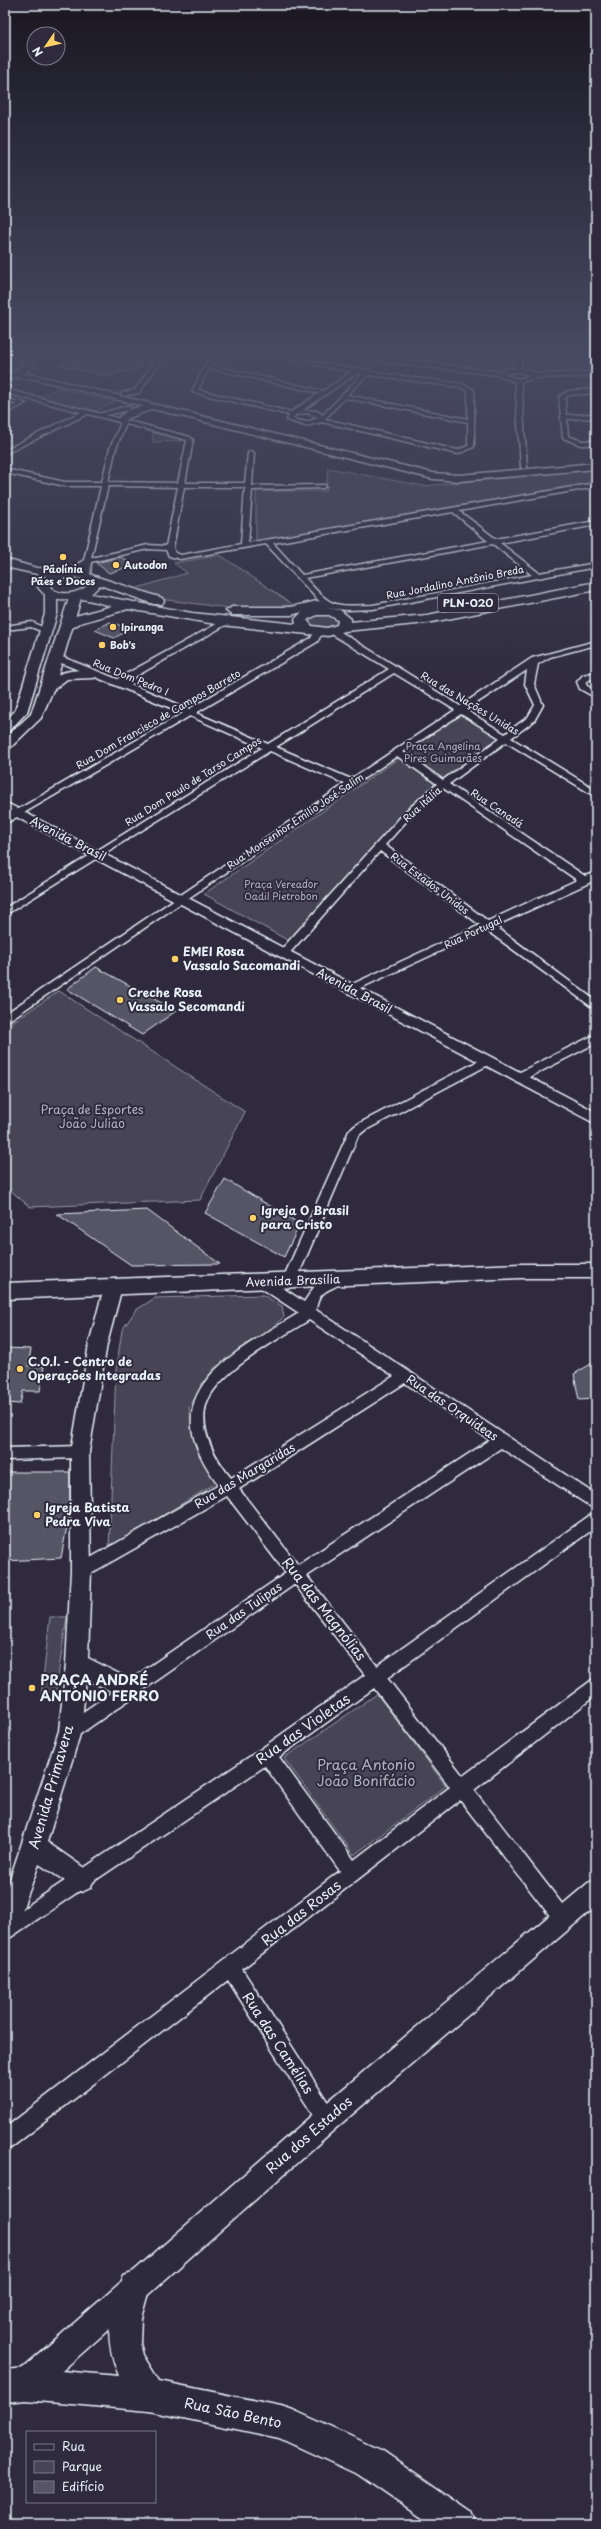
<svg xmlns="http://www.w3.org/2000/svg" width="601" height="2529" viewBox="0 0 601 2529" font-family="'Playpen Sans',sans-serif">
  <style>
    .green { fill: #464455; stroke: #979aa6 }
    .building { fill: #575565; stroke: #e8f1f8 }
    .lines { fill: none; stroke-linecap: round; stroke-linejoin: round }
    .minor-casing { stroke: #e8f1f8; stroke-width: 3 }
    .tertiary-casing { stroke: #e8f1f8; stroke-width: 3 }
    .secondary-casing { stroke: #e8f1f8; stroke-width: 3 }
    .primary-casing { stroke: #e8f1f8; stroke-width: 3 }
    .minor { fill: #2f2a3d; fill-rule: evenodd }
    .tertiary { fill: #2f2a3d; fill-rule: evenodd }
    .secondary { fill: #2f2a3d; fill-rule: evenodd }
    .primary { fill: #2f2a3d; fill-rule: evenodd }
    .poi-dot { fill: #ffd166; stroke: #2f2a3d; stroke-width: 1.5 }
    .labels { text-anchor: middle; stroke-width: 4; stroke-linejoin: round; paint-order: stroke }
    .far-poi-label { font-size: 10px; font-weight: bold; fill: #e8f1f8; stroke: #2f2a3d; text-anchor: start }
    .far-street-label { font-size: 10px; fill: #e8f1f8; stroke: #2f2a3d }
    .far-park-label { font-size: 10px; fill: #afb4bf; stroke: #2f2a3d }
    .shield { fill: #2f2a3d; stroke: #b0b5c0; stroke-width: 1 }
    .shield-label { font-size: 11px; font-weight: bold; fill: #e8f1f8 }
    .street-label { font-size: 12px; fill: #e8f1f8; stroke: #2f2a3d }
    .poi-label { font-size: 12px; font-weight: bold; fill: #e8f1f8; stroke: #2f2a3d; text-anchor: start }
    .park-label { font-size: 12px; fill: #afb4bf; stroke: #2f2a3d }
    .near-street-label { font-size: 14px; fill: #e8f1f8; stroke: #2f2a3d }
    .near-poi-label { font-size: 14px; font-weight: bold; fill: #e8f1f8; stroke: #2f2a3d; text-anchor: start }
    .near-park-label { font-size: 14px; fill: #afb4bf; stroke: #2f2a3d }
  </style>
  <rect width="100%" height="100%" fill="#2f2a3d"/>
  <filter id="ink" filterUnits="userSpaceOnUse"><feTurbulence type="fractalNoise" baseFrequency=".025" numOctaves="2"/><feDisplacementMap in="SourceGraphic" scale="8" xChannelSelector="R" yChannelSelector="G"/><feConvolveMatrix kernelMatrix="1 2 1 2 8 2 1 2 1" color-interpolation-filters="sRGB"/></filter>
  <g filter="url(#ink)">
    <path class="green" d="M394,352H419L514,363L512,368L494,372L385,360Z
      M5,355L22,359L25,366L5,375Z
      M523,363L596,365V372L534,376L520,370Z
      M58,388L115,402L95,411L39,397Z
      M153,431L175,436L181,441L153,442Z
      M328,468L423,486L596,469V482L256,541V491H326Z
      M220,555L295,606L229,608L167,600L131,590L187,573L174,563Z
      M324,614L337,617L340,623L331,629L312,627L307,620L310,616Z
      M459,711L502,737L443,781L401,752Z
      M399,758L435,783C384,834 338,889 289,941L204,894Z
      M59,991L245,1112L200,1200L30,1207L5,1186V1027Z
      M263,1295L282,1306L284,1317L262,1336L213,1369L189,1407L194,1439L216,1483L109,1548L116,1370L122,1330L136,1310L155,1298Z
      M50,1617H67L55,1696L41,1697Z
      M377,1694L446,1786L354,1855L284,1758Z"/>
    <path class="building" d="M91,352H103L144,361L137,369L130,373L121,371L110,377L60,365Z
      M121,557L134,565L109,573L96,563Z
      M110,622L131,629L114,638L95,630Z
      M96,967L176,1011L142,1035L67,989Z
      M225,1179L300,1224L284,1257L205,1213Z
      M147,1210L220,1264L131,1265L57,1214Z
      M5,1348L31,1349L28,1366H44L40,1391H23L20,1404L5,1403Z
      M596,1361V1399L579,1400L574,1374Z
      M5,1472H70V1510L61,1558L5,1561Z"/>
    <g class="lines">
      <defs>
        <path id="minor" d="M115,352H124L157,359L167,352H173L160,362L139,393L123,396L121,393L135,390L154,362Z
          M220,352H226L211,365L323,391L351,372L254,352H263L355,369L359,367L365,371L369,369L371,372L463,384L474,390V447L458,454L322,422L306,426L287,420L289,415L192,392L205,365ZM209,368L319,393L291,412L198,390ZM357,373L362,374L323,415L317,411L303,410ZM368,375L460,387L468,391V419L347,395ZM345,398L468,422V446L457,450L325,419ZM307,413L319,418L306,422L293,419L295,415Z
          M337,352H347L501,372L505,369L516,368L514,364L519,354H504L501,352H526L520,364L522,369L534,372L535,374L596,372V376L535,378L521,382L527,467L524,469L521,467L515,382L498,375L385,362ZM520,372L530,376L518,379L505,375L507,373Z
          M5,389L190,437L193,440L185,483H245L248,453L251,451L254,453L252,486L325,485L326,486L323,488L252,490L248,543L596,483V487L459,511L496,539L596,521V525L500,543L539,573L596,563V567L373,609L347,610L314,607V603H321L266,544L180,559L169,556L166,550L148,549L91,562L90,578L83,576V567L71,576H65V572L84,560L101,486H65L5,473V469L65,482H102L110,448L120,425L119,422L88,414L5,454V450L81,412L5,393ZM126,424L187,440L178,483L108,482L116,448ZM108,486L178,487L166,546L148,545L91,558ZM184,487H245L241,544L181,555L175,553L173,548ZM453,512L488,541L302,575L273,543ZM493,544L532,575L373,605C333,606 333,609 305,578Z
          M596,389V393L569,395L565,398L566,415L596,414V418L567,419L568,436L582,441H596V445H581L563,438L559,397L568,391Z
          M11,400L26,403L5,414V410L17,404L11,402Z
          M222,621L229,623L126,682L189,709L311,638L316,630H322L323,632L317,642L196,713L268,744L389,669L330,633V629H336L460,706L532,658L596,641V645L550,657L538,664L534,684L543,705L534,721L511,738L596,790V797L506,742L449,784L585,876L596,872V879L589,883L495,926L596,1001V1010L486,930L354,991H346V987L480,925L380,851L287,956H279V952L406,811L437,784L397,756L5,1023V1014L345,784L270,751L5,915V908L262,748L190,716L5,824V817L183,713L54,660V656H60L117,679ZM527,670L525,684L535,705L528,717L505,734L466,710ZM394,673L455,710L351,779L276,747ZM461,714L500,738L443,780L403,752ZM443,788L577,880L488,921L385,845L412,815Z
          M32,622L50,631L46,633L31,627L5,630V626Z
          M596,672V677L585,682L587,686L596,691V698L580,689L577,682L583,675Z
          M596,1034V1043L522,1081L518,1082L512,1078L514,1075Z
          M486,1057L492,1061L490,1064L364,1131L358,1136L296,1281L294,1285H284L282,1281L349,1131L356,1125Z
          M337,1274L342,1275L344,1279C336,1292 319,1285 316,1310L596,1495V1510L501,1448L307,1576L377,1666L596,1511V1527L387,1678L463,1776L596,1677V1695L474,1790L569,1913L572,1919L569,1925L563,1928L557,1925L460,1800L242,1969L334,2112L337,2119L334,2126L327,2129L320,2126L228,1980L12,2147L5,2150V2128L340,1871L265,1766L5,1941V1921L261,1749L365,1675L295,1584L76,1737L70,1739L64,1737L62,1731L64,1725L286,1573L227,1496L86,1576L81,1578L76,1576L73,1571L76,1566L219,1485C149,1393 227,1357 299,1313L258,1286L256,1282L258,1278H268L304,1302L316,1284ZM309,1320L394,1376L231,1478C215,1458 199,1432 206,1405C215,1373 282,1337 309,1320ZM405,1383L490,1440L298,1565L239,1489ZM374,1688L450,1787L354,1860L279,1757Z
          M80,1446L85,1448L87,1452L85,1456L80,1458L5,1460V1448Z"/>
        <path id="tertiary" d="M13,373L35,375L433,473L459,475L596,463V469L459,481L433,479L153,409C146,411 120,422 118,422V418L128,410L143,406L35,379L10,377V373Z
          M127,406H130V410L102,416L98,414Z
          M5,802L596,1112V1124L5,811Z
          M113,1280L119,1282L122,1287L107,1344L89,1452L91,1571L88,1658L137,1683L140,1690L137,1697L129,1700L86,1679L81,1731L47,1842L90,1872L94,1880L90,1888L82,1892L39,1864L13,1935L5,1939V1894L59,1731L66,1664L71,1571V1452L89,1344L104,1287L107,1282Z
          M596,1879V1906L336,2128L36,2394L26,2398L16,2394L12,2384L16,2374L318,2110L588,1883Z"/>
        <path id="secondary" d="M51,590L57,593V614L27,712L9,731L5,732V721L15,711L45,614V593Z
          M76,592L82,595L58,675C65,670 94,667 100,674L94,678L67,679L53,690L41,718L10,748L5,749V738L31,714L70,595Z
          M520,1264H596V1278H520L5,1299V1283Z
          M135,2271L146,2275L150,2286L141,2318L140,2343L143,2355L159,2381L281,2406L293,2410L383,2451L471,2512L476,2524H430L359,2475L279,2438L149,2411L26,2400L5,2402V2370L26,2368L119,2376C103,2336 108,2315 124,2275Z"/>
        <path id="primary" d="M5,352L28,356L35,365L22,375L5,380V374L16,371L25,364L22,360L5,356Z
          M5,559L37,568L73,569L162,598L164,601L162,604H154L100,585L91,594L192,613L296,624L295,619L302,612L291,615H232L226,611L232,607H291L317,601L321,602L322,607L340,610L351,619L350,622L427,615L596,582V590L427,623L345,631L328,636L221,625L128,609L80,623L66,632L60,628L72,617L112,606C102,604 89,599 78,599C62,599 48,602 38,587L46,576L5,567ZM73,577L86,580L88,585C78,594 60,597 50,587L56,580ZM317,615H329L338,620L337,625L327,628L312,626L307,620Z"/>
      </defs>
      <use href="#minor" class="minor-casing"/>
      <use href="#tertiary" class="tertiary-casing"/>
      <use href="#secondary" class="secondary-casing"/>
      <use href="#primary" class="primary-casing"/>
      <use href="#minor" class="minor"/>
      <use href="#tertiary" class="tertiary"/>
      <use href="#secondary" class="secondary"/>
      <use href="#primary" class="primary"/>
    </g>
  </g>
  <linearGradient id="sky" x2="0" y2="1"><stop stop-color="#1a1722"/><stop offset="0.5" stop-color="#474a62"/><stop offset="1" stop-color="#474a62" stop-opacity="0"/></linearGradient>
  <rect width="601" height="706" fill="url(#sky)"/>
  <g class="poi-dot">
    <circle cx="63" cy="557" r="4"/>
    <circle cx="116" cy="565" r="4"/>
    <circle cx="113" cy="627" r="4"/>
    <circle cx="102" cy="645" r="4"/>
    <circle cx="175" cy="959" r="4"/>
    <circle cx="120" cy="1000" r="4"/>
    <circle cx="253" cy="1218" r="4"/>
    <circle cx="20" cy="1369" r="4"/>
    <circle cx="37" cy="1515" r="4"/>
    <circle cx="32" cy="1688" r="4"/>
  </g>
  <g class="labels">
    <g class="far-poi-label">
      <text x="124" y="569">Autodon</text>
      <text x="63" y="573" text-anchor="middle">Pãolínia<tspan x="63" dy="12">Pães e Doces</tspan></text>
      <text x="121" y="631">Ipiranga</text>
      <text x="110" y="649">Bob's</text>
    </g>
    <g class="far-street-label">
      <text transform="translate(455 582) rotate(-11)" y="4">Rua Jordalino Antônio Breda</text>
      <text transform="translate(131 677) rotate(22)" y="4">Rua Dom Pedro I</text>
      <text transform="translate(470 703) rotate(31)" y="4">Rua das Nações Unidas</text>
      <text transform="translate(158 719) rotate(-30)" y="4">Rua Dom Francisco de Campos Barreto</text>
      <text transform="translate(193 781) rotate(-32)" y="4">Rua Dom Paulo de Tarso Campos</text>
      <text transform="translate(422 804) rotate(-42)" y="4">Rua Itália</text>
      <text transform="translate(497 808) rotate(34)" y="4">Rua Canadá</text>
      <text transform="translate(295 821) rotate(-34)" y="4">Rua Monsenhor Emílio José Salim</text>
      <text transform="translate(430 883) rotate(37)" y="4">Rua Estados Unidos</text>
      <text transform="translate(473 932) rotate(-25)" y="4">Rua Portugal</text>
    </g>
    <g class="far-park-label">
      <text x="443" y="750">Praça Angelina<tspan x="443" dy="12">Pires Guimarães</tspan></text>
      <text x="281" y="888">Praça Vereador<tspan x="281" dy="12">Oadil Pietrobon</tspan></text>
    </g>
    <rect class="shield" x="438" y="594" width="60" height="18" rx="3"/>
    <g class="shield-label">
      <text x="468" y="607">PLN-020</text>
    </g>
    <g class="street-label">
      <text transform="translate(68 839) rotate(27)" y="4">Avenida Brasil</text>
      <text transform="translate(354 991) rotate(28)" y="4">Avenida Brasil</text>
      <text transform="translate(293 1281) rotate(-2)" y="4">Avenida Brasília</text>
      <text transform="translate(452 1408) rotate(34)" y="4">Rua das Orquídeas</text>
      <text transform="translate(245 1476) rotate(-31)" y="4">Rua das Margaridas</text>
      <text transform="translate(244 1611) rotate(-35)" y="4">Rua das Tulipas</text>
    </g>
    <g class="poi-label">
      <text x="183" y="956">EMEI Rosa<tspan x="183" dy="14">Vassalo Sacomandi</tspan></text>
      <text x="128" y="997">Creche Rosa<tspan x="128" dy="14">Vassalo Secomandi</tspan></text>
      <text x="261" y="1215">Igreja O Brasil<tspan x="261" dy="14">para Cristo</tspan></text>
      <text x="28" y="1366">C.O.I. - Centro de<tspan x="28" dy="14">Operações Integradas</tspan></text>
      <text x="45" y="1512">Igreja Batista<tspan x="45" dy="14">Pedra Viva</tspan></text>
    </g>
    <g class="park-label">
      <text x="92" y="1114">Praça de Esportes<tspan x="92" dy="14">João Julião</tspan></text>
    </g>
    <g class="near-street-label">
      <text transform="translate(324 1609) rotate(52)" y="5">Rua das Magnólias</text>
      <text transform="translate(303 1729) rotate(-35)" y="5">Rua das Violetas</text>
      <text transform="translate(51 1787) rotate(-74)" y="5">Avenida Primavera</text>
      <text transform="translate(301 1913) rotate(-38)" y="5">Rua das Rosas</text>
      <text transform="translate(278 2043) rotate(57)" y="5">Rua das Camélias</text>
      <text transform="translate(309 2135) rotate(-41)" y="5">Rua dos Estados</text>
      <text transform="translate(233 2413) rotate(12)" y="5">Rua São Bento</text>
    </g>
    <g class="near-poi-label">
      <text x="40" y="1685">PRAÇA ANDRÉ<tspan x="40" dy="16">ANTONIO FERRO</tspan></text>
    </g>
    <g class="near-park-label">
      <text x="366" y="1770">Praça Antonio<tspan x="366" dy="16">João Bonifácio</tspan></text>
    </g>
  </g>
  <rect width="601" height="2529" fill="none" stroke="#2f2a3d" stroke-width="20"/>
  <rect x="10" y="10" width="581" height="2509" fill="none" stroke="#e8f1f8" stroke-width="1.5" filter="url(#ink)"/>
  <rect x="26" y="2431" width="130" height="72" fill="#2f2a3d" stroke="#797a88"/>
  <rect x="34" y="2444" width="20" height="6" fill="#2f2a3d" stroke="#797a88"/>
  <text x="62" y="2451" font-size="12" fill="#e8f1f8">Rua</text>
  <rect x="34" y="2461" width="20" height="12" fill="#464455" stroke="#797a88"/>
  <text x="62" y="2471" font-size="12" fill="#e8f1f8">Parque</text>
  <rect x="34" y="2481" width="20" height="12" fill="#575565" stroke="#797a88"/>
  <text x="62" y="2491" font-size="12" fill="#e8f1f8">Edifício</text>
  <g transform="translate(46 46) rotate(236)"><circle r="19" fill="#2f2a3d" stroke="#797a88"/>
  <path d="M0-3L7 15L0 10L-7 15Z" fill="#ffd166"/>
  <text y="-6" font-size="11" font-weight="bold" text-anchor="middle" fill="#e8f1f8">N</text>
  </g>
</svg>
